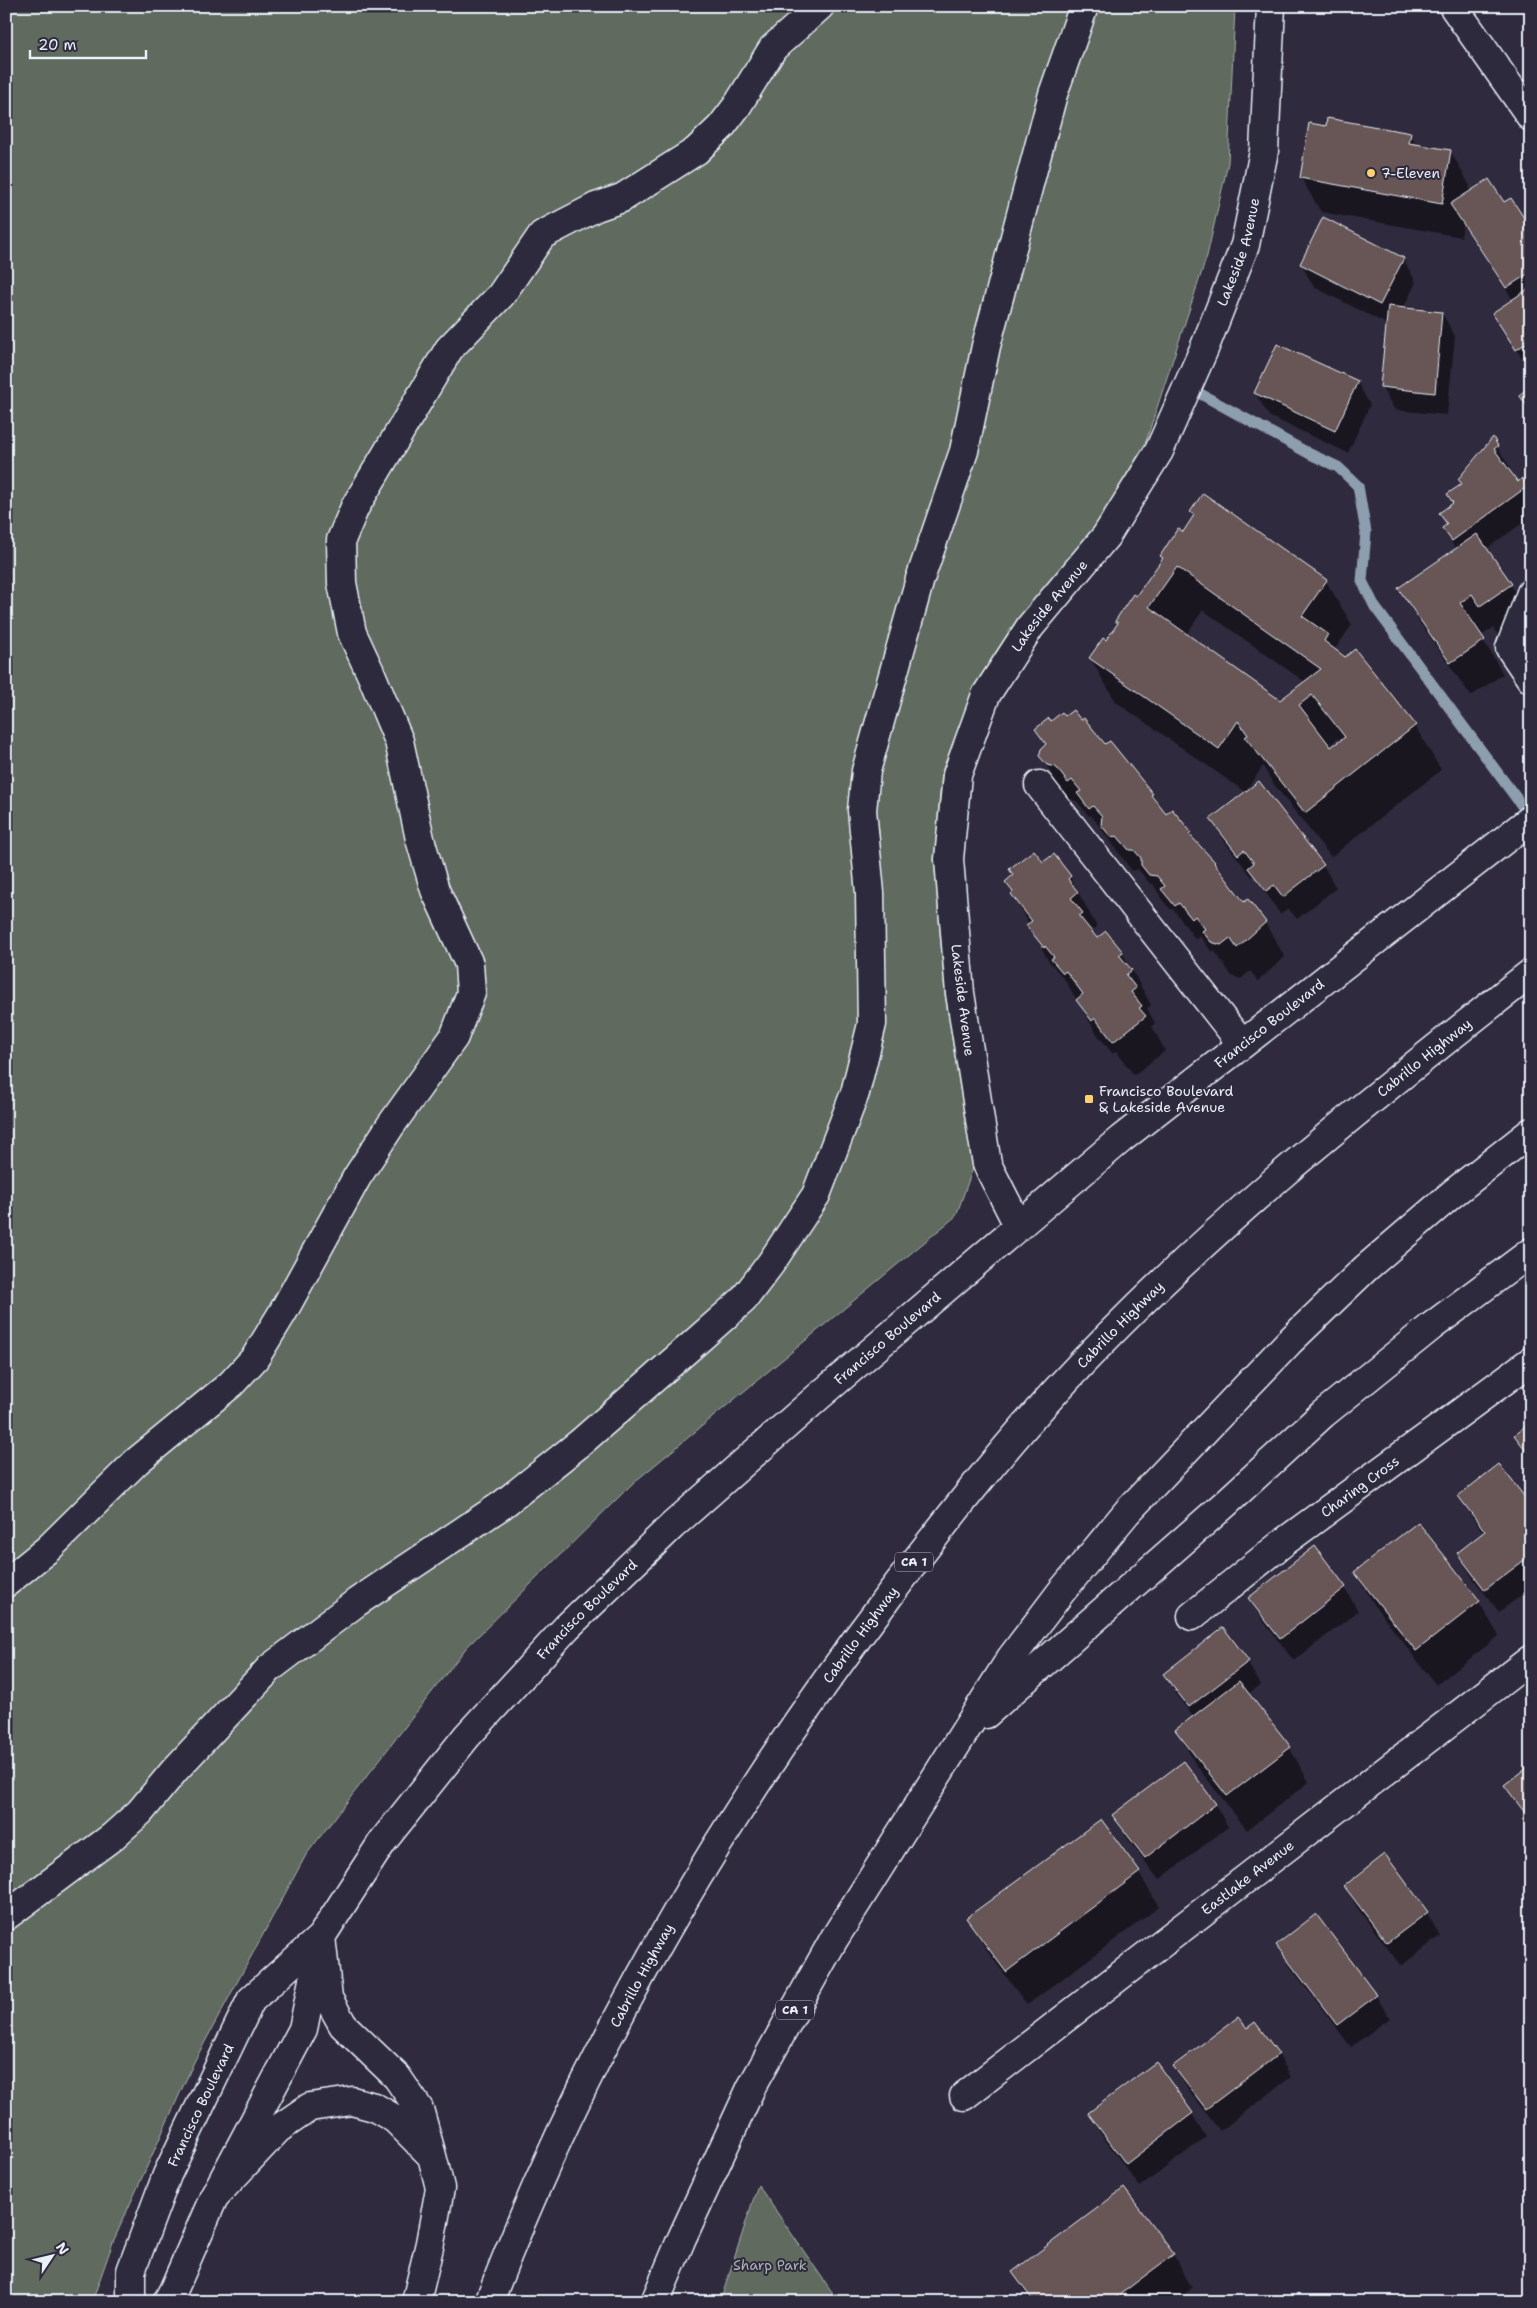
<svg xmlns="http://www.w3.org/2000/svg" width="1537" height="2308" viewBox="0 0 1537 2308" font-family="'Shantell Sans',sans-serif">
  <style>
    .green { fill: #606b5f; stroke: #a4aeac }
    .shadow { fill: #0007; fill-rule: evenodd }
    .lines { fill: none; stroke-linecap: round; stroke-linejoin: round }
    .stream { stroke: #8d9eae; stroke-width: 11 }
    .building { fill: #685656; stroke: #e8f1f8; fill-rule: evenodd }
    .minor-casing { stroke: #e8f1f8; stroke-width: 31 }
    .highway-casing { stroke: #e8f1f8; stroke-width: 31 }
    .minor { stroke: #2f2a3d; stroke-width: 28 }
    .highway { stroke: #2f2a3d; stroke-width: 28 }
    .poi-dot { fill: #ffd166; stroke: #2f2a3d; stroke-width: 2 }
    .labels { text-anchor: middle; stroke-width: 4; stroke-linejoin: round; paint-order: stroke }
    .shield { fill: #2f2a3d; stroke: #b0b5c0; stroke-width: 1 }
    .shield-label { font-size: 12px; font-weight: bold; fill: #e8f1f8 }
    .poi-label { font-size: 14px; fill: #e8f1f8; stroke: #2f2a3d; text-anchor: start }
    .street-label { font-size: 14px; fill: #e8f1f8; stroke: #2f2a3d }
    .park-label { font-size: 14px; fill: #abb5b3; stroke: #2f2a3d }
  </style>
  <rect width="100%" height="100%" fill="#2f2a3d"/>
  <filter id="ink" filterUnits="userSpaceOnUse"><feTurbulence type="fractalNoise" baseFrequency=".02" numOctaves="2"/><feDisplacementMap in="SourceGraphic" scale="10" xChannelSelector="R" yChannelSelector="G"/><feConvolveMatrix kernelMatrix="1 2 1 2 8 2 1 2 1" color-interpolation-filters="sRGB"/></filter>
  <g filter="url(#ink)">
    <path class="green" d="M6,6H1235L1228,163L1207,256L1145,444L1094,528L1018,618L974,688L942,771L934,859L945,995L973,1168L956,1216L632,1484L466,1648L306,1855L194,2062L113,2242L92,2302H6Z
      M758,2185L839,2302H720Z"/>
    <path class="shadow" d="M1327,127L1410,134L1417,145L1451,152L1470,186L1469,193L1504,204L1528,226L1531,224V372L1493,313L1513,300L1463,225L1461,237L1321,212L1301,178Z
      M1403,259L1416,282L1403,309L1442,313L1455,336L1447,415L1395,410L1381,387L1387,324L1314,287L1301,264Z
      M1357,382L1370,405L1348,453L1269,416L1255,393Z
      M1492,439L1511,469L1509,471L1518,483L1522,480L1531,493V517L1486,549L1511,585L1530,619L1501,639L1493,628L1481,636L1503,674L1471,696L1420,623L1400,589L1456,550L1443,528L1448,525L1441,513L1454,504L1463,485Z
      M1191,512L1326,581L1352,625L1335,649L1338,653L1345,659L1355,650L1415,726L1441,770L1331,857L1272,782L1263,766L1245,792L1116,702L1090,658L1106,642L1118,625L1116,621L1136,598L1163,560L1161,556L1183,534L1194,518ZM1203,610L1305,682L1280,702L1186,635ZM1338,738L1341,741L1331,749L1329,746Z
      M1051,722L1105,746L1152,794L1166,815L1172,811L1244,903L1248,900L1265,923L1285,957L1258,981L1250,971L1241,979L1232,976L1214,950L1212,952L1200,936L1196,940L1174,910L1170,909L1162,899L1153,884H1150L1138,869L1132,871L1091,815L1089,816L1077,801L1068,799L1061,790L1041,756L1046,746L1036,729Z
      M1212,819L1323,865L1336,888L1297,919L1288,908L1280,914L1254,875L1252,877L1225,842Z
      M1043,864L1070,877L1097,927L1092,931L1097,940L1122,952L1151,1005L1147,1008L1155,1023L1152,1026L1165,1051L1134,1075L1116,1051L1113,1054L1097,1034L1065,980L1048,960L1007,882Z
      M1531,1423V1462L1516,1435Z
      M1459,1497L1531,1507V1588L1499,1612L1472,1577L1458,1554L1484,1534Z
      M1418,1523L1479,1602L1499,1636L1436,1685L1375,1606L1355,1572Z
      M1345,1588L1358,1611L1294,1661L1263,1621L1250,1598Z
      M1247,1662L1261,1685L1248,1694L1289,1747L1309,1782L1247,1830L1196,1765L1177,1731L1194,1718L1178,1697L1165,1674Z
      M1531,1766V1824L1505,1785Z
      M1215,1804L1228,1827L1159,1880L1127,1838L1114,1815Z
      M1101,1821L1139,1873L1159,1907L1027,2005L988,1952L968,1918Z
      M1384,1856L1427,1913L1440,1936L1401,1966L1358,1909L1345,1886Z
      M1278,1945L1376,1995L1390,2018L1351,2047L1291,1968Z
      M1278,2054L1291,2077L1220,2131L1188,2090L1175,2067Z
      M1155,2064L1192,2114L1206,2137L1140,2187L1103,2137L1090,2114Z
      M1173,2254L1192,2288L1175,2302H1030L1014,2273Z"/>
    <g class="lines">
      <path class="stream" d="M1188,387L1310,454L1338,467L1358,486L1366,532L1362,581L1375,607L1531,818"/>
    </g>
    <path class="building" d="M1327,118L1411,133L1409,143L1451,150L1442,204L1300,178L1309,123L1326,126Z
      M1489,179L1504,202L1511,198L1528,224L1531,223V272L1506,288L1450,204Z
      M1323,217L1404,258L1380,305L1300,264Z
      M1531,287V340L1516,350L1492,313Z
      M1388,306L1442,312L1435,393L1380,387Z
      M1277,344L1358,381L1335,431L1254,393Z
      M1531,386V411L1519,395Z
      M1493,437L1498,446L1494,449L1518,482L1522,478L1528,486L1452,541L1442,528L1447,524L1439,513L1453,503L1447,494L1462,484L1458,479Z
      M1203,493L1327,580L1302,616L1328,634L1324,641L1345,657L1355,649L1416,725L1305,813L1245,737L1248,735L1238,721L1219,749L1089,658L1103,638L1106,640L1118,623L1115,621L1133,594L1136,596L1163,558L1160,556L1178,528L1183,532L1194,515L1190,512ZM1177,567L1321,669L1280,700L1149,607ZM1312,695L1345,737L1331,747L1299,705Z
      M1477,534L1512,584L1480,606L1472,594L1460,603L1485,640L1450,663L1398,588Z
      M1073,710L1081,720L1084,718L1105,744L1110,741L1153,794L1151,795L1166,814L1172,809L1191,832L1189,834L1215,862L1214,863L1244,902L1248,899L1266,922L1237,948L1230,938L1221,945L1211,942L1202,931L1205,929L1195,916L1192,919L1179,903L1175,906L1161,889L1165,886L1157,876L1149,875L1141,865V858L1134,850H1129L1117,836L1111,837L1101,825L1102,816L1093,806L1089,809L1077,793L1081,791L1072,780L1068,783L1056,767L1047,765L1039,756L1041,749L1046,744L1035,729L1049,718L1051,721L1062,712L1065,716Z
      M1259,781L1324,865L1283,897L1274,885L1266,891L1248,868L1254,863L1244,850L1238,855L1210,819Z
      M1034,850L1043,862L1054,854L1071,876L1068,879L1078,892L1071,898L1083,913L1079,916L1097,938L1106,931L1123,952L1119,955L1132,970L1126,975L1136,988L1131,992L1142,1006L1139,1008L1146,1016L1113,1042L1095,1018L1092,1021L1076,1000L1083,994L1066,971L1063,973L1051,959L1054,957L1045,946L1044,948L1026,925L1032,921L1011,894L1013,892L1005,882L1013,875L1009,869Z
      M1531,1422V1457L1514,1435Z
      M1499,1464L1531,1505V1555L1485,1590L1457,1553L1485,1531L1458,1496Z
      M1418,1522L1480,1601L1416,1651L1354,1572Z
      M1315,1546L1346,1587L1280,1639L1248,1598Z
      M1223,1627L1249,1661L1189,1707L1163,1674Z
      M1239,1681L1291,1747L1227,1796L1175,1730Z
      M1184,1761L1216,1804L1145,1858L1112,1815Z
      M1531,1764V1821L1504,1785Z
      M1101,1819L1140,1872L1006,1972L966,1918Z
      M1385,1854L1428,1912L1387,1943L1344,1886Z
      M1316,1914L1377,1995L1337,2025L1276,1945Z
      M1238,2017L1247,2028L1255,2022L1279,2054L1206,2109L1173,2066Z
      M1156,2062L1193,2113L1126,2164L1088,2113Z
      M1124,2188L1174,2254L1110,2302H1034L1012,2272Z"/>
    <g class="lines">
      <defs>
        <g id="minor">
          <path d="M1453,6L1531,117"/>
          <path d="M1531,593L1510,648L1531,679"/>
          <path d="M1039,785L1242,1044"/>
          <path id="s1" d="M1018,1225L987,1164L960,993L949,859L957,775L986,695L1030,627L1106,536L1159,451L1204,349L1245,245L1264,151L1271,6"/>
          <path d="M6,1583L49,1548L137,1461L231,1384L255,1358L283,1312L357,1177L391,1125L454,1037L471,993L469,964L435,890L420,839L399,741L371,674L352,633L342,583L341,540L355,507L449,349L501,295L542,235L596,207L622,198L696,151L721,127L737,106L773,48L820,6"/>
          <path id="s2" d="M1192,1616L1284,1542L1531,1361"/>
          <path d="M6,1916L112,1837L140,1812L174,1771L270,1668L357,1602L502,1505L580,1443L691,1346L743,1300L771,1263L816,1195L855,1093L872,1024L870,893L862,810L866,771L920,579L964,451L986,346L1053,94L1084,6"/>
          <path id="s3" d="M964,2096L1531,1659"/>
          <path id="s4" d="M131,2302V2271L167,2175L251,2000L321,1937L383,1841L467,1736L567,1627L672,1526L818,1397L1121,1139L1531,819"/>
          <path d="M167,2302L173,2291L214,2197L303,2029L320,1946"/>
        </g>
        <g id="highway">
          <path d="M986,1714L1225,1504L1323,1414L1432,1326L1531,1252"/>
          <path d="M321,1937L328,1998L343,2025L397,2077L419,2109L432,2156L440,2188L430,2243L416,2302"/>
          <path d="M214,2197L278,2129L310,2107L352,2101L374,2107L395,2119L431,2155"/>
          <path id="s5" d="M489,2302C587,2046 726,1810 891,1593C943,1525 996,1457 1054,1393C1197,1236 1364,1104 1531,973"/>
          <path d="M655,2302L681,2240L751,2088L834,1939L1011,1658L1061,1592L1127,1512L1289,1342L1366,1268L1452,1194L1531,1132"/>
        </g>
      </defs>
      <use href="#minor" class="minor-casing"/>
      <use href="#highway" class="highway-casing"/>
      <use href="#minor" class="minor"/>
      <use href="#highway" class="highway"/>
    </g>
  </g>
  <g class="poi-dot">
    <circle cx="1371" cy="173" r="5"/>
    <rect x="1084" y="1094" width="10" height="10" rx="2.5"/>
  </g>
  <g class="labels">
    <g class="shield">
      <rect x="895" y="1552.5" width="38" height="19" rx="4"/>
      <rect x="776" y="2000.5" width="38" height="19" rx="4"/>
    </g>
    <g class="shield-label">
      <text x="914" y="1566">CA 1</text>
      <text x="795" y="2014">CA 1</text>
    </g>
    <g class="poi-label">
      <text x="1381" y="178">7-Eleven</text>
      <text x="1099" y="1096">Francisco Boulevard<tspan x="1099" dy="16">&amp; Lakeside Avenue</tspan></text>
    </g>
    <g class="street-label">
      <text dy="5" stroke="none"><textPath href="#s1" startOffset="1060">Lakeside Avenue</textPath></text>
      <text dy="5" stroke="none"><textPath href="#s1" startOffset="655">Lakeside Avenue</textPath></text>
      <text transform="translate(963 1000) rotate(83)" y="5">Lakeside Avenue</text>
      <text dy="5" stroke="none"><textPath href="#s4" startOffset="1745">Francisco Boulevard</textPath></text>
      <text dy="5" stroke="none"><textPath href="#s5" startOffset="1576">Cabrillo Highway</textPath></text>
      <text dy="5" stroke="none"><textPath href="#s5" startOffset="1171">Cabrillo Highway</textPath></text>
      <text dy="5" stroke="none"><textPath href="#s4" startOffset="1250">Francisco Boulevard</textPath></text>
      <text dy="5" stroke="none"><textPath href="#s2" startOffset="212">Charing Cross</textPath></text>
      <text dy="5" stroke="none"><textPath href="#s4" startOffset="845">Francisco Boulevard</textPath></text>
      <text dy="5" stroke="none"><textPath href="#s5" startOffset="766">Cabrillo Highway</textPath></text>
      <text dy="5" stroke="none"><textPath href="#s3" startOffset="358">Eastlake Avenue</textPath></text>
      <text dy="5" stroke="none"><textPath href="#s5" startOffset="361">Cabrillo Highway</textPath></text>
      <text dy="5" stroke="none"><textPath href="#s4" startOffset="211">Francisco Boulevard</textPath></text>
    </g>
    <g class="park-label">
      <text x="770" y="2270">Sharp Park</text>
    </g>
  </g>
  <rect width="1537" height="2308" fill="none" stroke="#2f2a3d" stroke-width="25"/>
  <rect x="12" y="12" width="1512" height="2283" fill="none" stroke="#e8f1f8" stroke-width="2" filter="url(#ink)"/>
  <g transform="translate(52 2256) rotate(55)" stroke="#2f2a3d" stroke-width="4" paint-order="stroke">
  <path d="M0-4L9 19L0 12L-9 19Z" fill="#e8f1f8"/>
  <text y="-8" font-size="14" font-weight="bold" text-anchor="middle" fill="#e8f1f8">N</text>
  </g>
  <path d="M30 50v8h116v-8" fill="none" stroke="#e8f1f8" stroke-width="2.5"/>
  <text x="38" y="50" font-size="15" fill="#e8f1f8" stroke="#2f2a3d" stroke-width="4" paint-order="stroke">20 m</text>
</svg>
